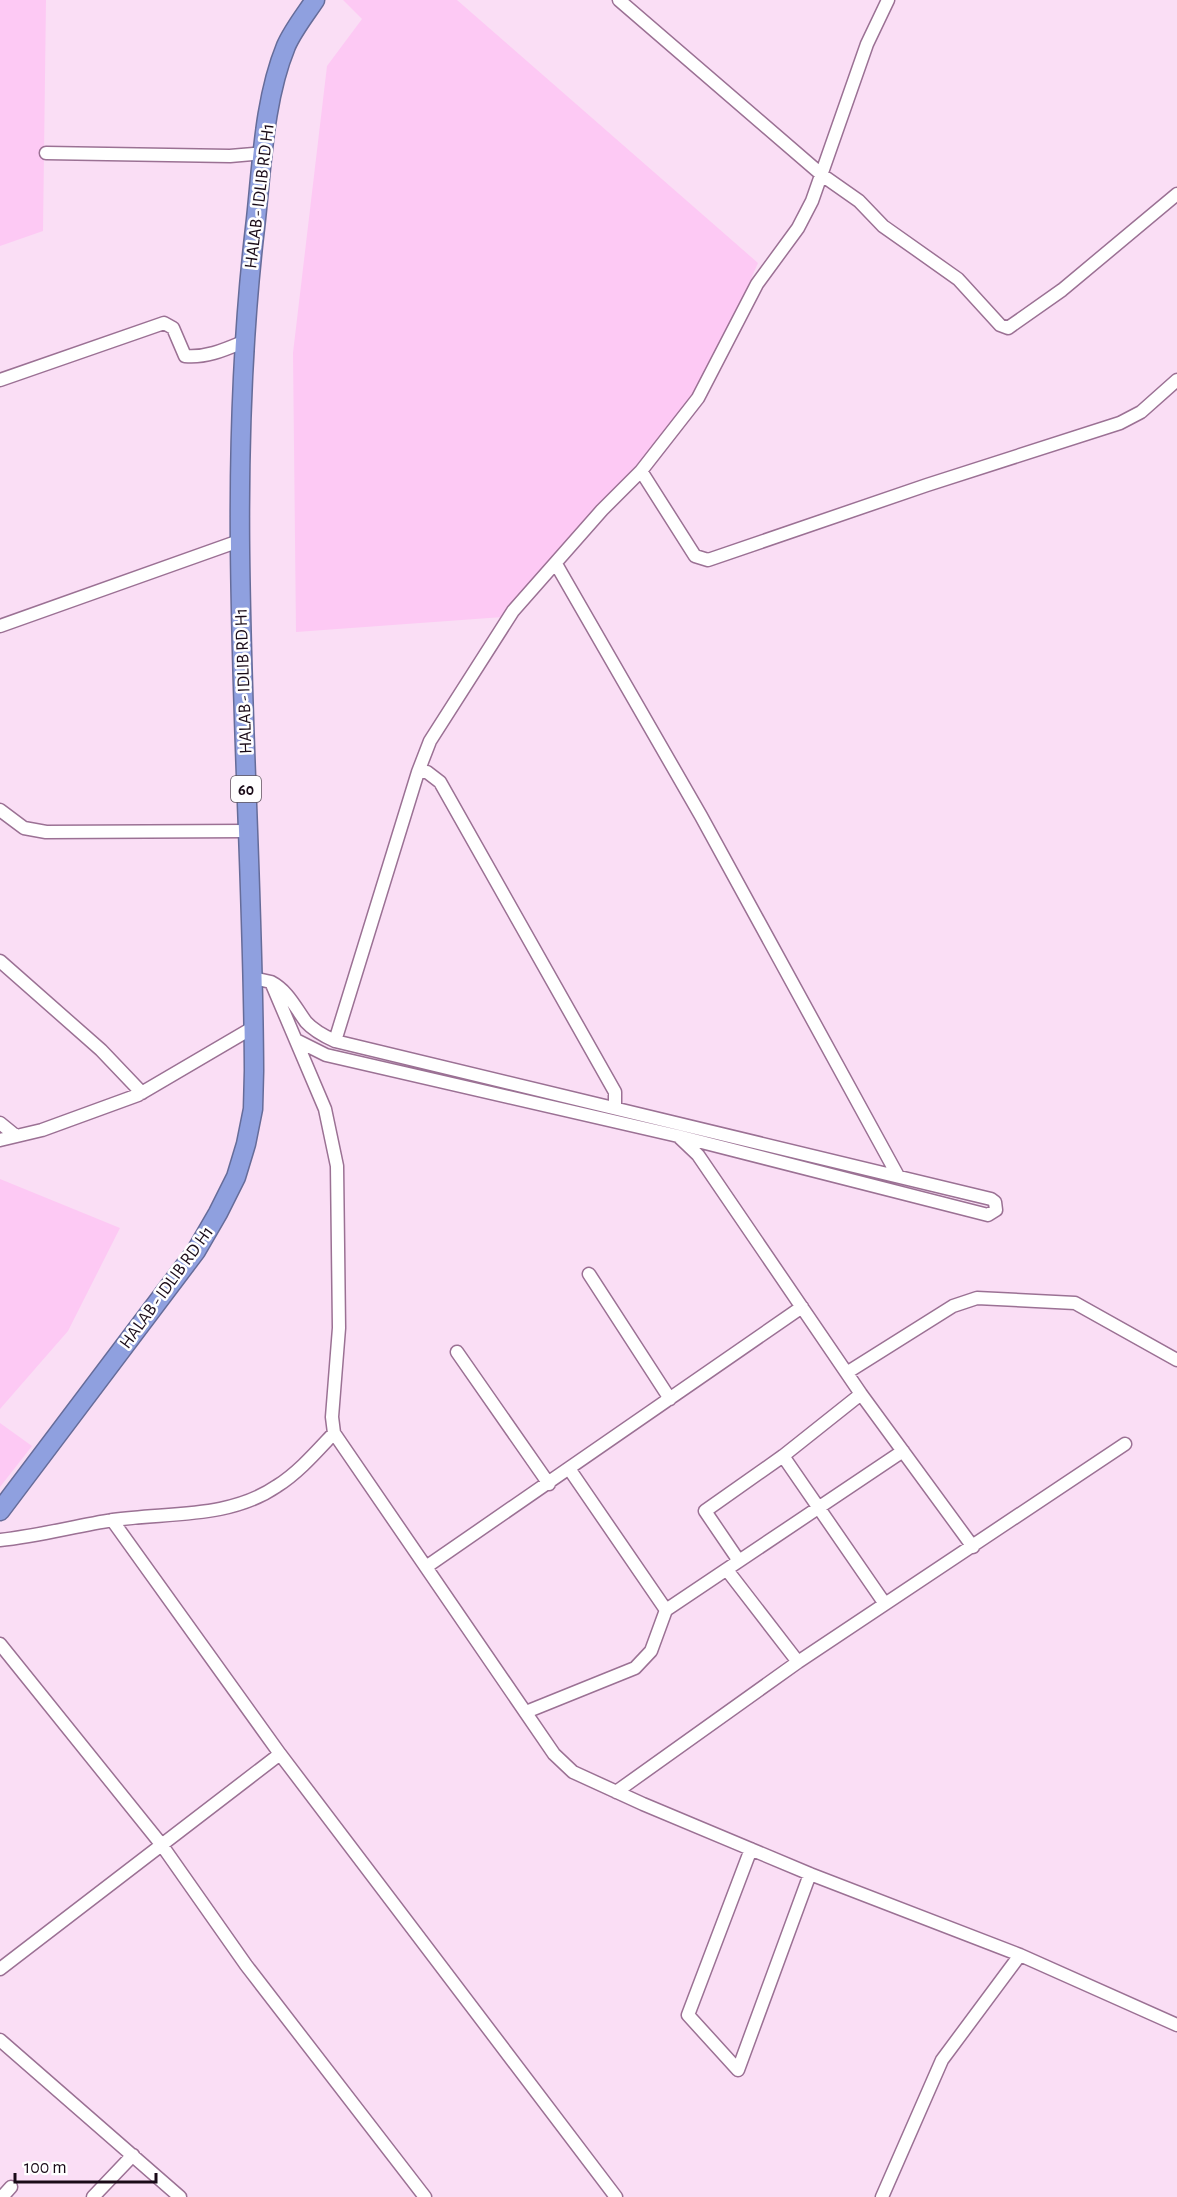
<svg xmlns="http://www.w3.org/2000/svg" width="1177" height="2197" viewBox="0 0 1177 2197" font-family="'Alegreya Sans',sans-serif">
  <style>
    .built { fill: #fdc9f4 }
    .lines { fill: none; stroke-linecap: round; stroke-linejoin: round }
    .minor-casing { stroke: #9b7194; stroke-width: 15 }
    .highway-casing { stroke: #666c99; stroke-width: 21 }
    .minor { stroke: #fff; stroke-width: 12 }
    .highway { stroke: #8fa0df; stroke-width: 18 }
    .labels { text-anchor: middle; stroke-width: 5; stroke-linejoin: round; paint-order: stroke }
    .shield { fill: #fff; stroke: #5f545d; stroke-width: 1.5 }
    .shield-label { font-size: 16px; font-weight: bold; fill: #1a0b18 }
    .street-label { font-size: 18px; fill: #1a0b18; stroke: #fff }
  </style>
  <rect width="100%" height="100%" fill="#fadef5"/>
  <path class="built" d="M0,0H46L43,231L0,246Z
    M343,0H457L758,263L695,405L503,617L296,632L293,353L327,66L362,19Z
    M0,1179L120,1228L68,1331L0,1409Z
    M0,1423L32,1446L0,1487Z"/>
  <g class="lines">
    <defs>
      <path id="minor" d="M619,0L822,175L859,201L883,226L958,279L1000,325L1008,328L1062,290L1177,194
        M46,153L230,156L264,153
        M0,380L164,323L173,328L185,356C206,358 224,350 243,342
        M641,471L695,556L708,560L927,485L1120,423L1141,412L1177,380
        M556,564L701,816L898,1176
        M0,626L239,541
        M418,772H427L440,782L615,1092V1107
        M0,810L24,828L46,832L248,831
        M0,961L101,1050L142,1093
        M271,982C288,991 295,1007 306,1022C314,1031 324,1036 335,1041L991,1199L995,1202L996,1210L988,1215L678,1136L326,1055L296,1040
        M335,1041L418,772L430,741L513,611L602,510L641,471L698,398L757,284L798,228L812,201L867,44L888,0
        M0,1123L16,1136
        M678,1136L698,1155L861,1394L973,1547
        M0,1140L42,1130L138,1095L254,1027
        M589,1274L670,1399
        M457,1352L549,1484
        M848,1372L953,1306L977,1298L1075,1303L1177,1360
        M334,1433L554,1754L573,1772L643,1804L810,1874L1020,1955L1177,2025
        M783,1456L885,1604
        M570,1470L666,1610
        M112,1520L280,1754L616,2197
        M0,1540C38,1536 75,1526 113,1520C168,1512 229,1519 277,1486C298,1473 317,1451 334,1433L332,1417L339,1328L337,1166L325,1109L271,982L253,978
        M739,1561L705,1511L783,1456L861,1394
        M426,1567L802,1307
        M727,1570L798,1662
        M0,1644L161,1844L246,1965L425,2197
        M526,1712L635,1668L651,1651L666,1610L903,1451
        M616,1792L798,1662L1125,1444
        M751,1849L688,2015L738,2070L810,1874
        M0,1969L280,1754
        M0,2040L180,2197
        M2,2197L11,2187
        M93,2197L133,2155
        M882,2197L942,2060L1020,1955"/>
      <path id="highway" d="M0,1511L196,1251L218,1213L236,1177L246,1144L253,1109L254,1071C253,790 222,508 255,228C262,169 263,102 286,46C293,30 305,15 315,0"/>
    </defs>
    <use href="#minor" class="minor-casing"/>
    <use href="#highway" class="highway-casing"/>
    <use href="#minor" class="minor"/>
    <use href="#highway" class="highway"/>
  </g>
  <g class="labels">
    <rect class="shield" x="231" y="776" width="30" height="26" rx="4.5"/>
    <g class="shield-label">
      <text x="246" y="795">60</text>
    </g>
    <g class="street-label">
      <text transform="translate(259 196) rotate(-83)" y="6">HALAB - IDLIB RD H1</text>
      <text transform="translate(243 681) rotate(-92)" y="6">HALAB - IDLIB RD H1</text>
      <text transform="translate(166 1287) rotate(-54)" y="6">HALAB - IDLIB RD H1</text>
    </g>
  </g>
  <path d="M15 2173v9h141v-9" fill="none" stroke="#1a0b18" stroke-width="3"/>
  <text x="24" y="2173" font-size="18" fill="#1a0b18" stroke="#ffffff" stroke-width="4.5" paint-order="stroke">100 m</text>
</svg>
